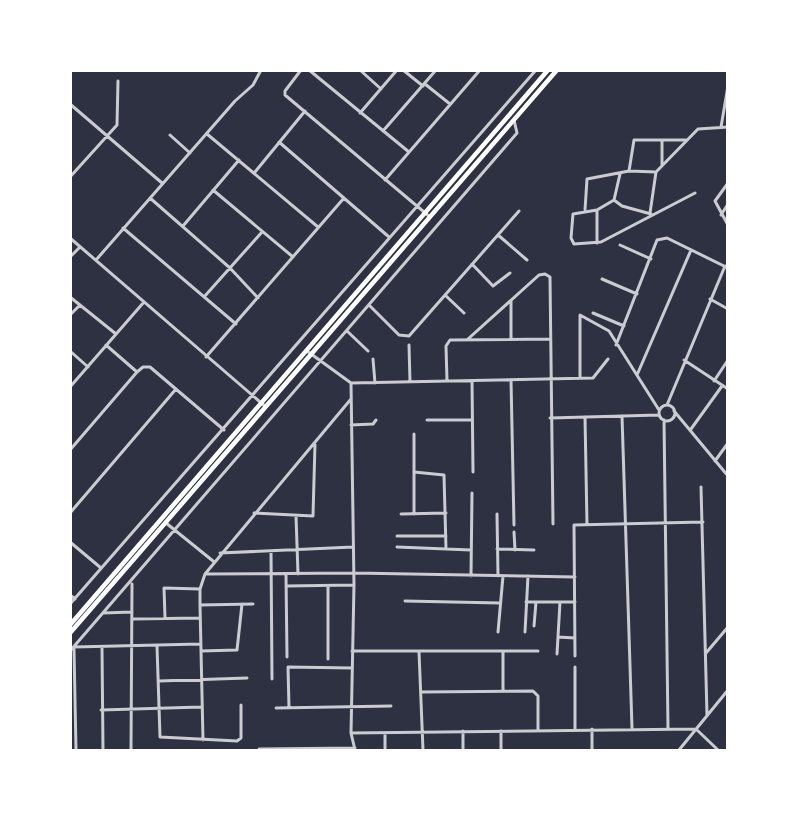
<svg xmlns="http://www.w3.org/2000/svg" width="798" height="821" viewBox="0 0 798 821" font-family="Lato,sans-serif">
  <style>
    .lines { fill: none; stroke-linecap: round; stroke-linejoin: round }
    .minor { stroke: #caccd0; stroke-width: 3 }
    .secondary { stroke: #fff; stroke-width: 4.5 }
  </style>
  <rect width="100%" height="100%" fill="#2d3142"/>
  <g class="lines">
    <path class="minor" d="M301,70L285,91V95L430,217
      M309,70L409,152
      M360,70L381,89
      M403,70L423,86
      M425,84L450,104
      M70,104L162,183
      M360,113L397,70
      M721,127L728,86
      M383,131L436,70
      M207,134L318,227
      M170,135L190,153
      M662,140V165
      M279,142L389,237
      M629,171L634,140H686
      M255,172L305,111
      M620,174L614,200L597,210L573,214L571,238L574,244L601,242L695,193
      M70,177L117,125L118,81
      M385,180L480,70
      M728,183L715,201L728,225
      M213,190L293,257
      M150,198L230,268L258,298
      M614,200L622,206L651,214
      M585,210L587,179L629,171L656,172
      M597,210V243
      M650,213L656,172L698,129L728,127
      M721,215L728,204
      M183,226L239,160
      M123,228L236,324
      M498,235L527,260
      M70,238L266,407
      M620,245L651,259
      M70,257L80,247
      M96,260L235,101L253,85L261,70
      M472,264L493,286L510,273
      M602,279L637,294
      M445,295L464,313
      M70,297L116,334
      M204,297L262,232
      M710,299L728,309
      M511,301V339
      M370,306L399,335L409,336L519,211
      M593,313L624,326
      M70,315L80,305
      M347,331L368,351
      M468,339L539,275L545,274L550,277L553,524
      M106,345L137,372L143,367H150L224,430
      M409,345L410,382
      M616,345L657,240L667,238L728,268
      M70,351L88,367
      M307,351L351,383L593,378L608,359
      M206,357L344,198
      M373,359L375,383
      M684,360L728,389
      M637,375L691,250
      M580,378V315L609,331L659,410
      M511,380L514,525
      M447,381L446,346L450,340L550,339
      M472,381L473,472
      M714,381L728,360
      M351,383L354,585L351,733L355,750
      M70,387L144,302
      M667,405L725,266
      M659 413a8 8 0 1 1 16 0a8 8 0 1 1-16 0Z
      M674,411L728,476
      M622,416L632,728
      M585,417L587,525
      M550,418L659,415
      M427,420H472
      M664,420L668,728
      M351,425L373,424L376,420
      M691,429L722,386
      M414,434V514
      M70,450L137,372
      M715,461L728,443
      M414,472L444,475L446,549
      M701,487L707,715
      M70,513L176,389
      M254,513L313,516L315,444
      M401,514L446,513
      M497,514L498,576
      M296,516L298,574
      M166,523L213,561
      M514,532L515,550
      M397,536H446
      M70,542L101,568
      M397,547L471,550
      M497,549L534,550
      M271,551L272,679
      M220,553L353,547
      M205,574L354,573L575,577
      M286,575L287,657
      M471,576L472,493
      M287,586L354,585
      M328,586V659
      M70,595L75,599
      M405,601L500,603
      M526,602H575
      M70,604L536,70
      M200,605L253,604
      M103,613L132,612
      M165,618L164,588L200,589
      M132,619L200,618
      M534,626L536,602
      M498,632L503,576
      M525,632L528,576
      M558,637L575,638
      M157,646L160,737L237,741L241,738V705
      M74,647L200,644
      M102,648L103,750
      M74,649L76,750
      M70,651L517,133L514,120
      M201,651L237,650L242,604
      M352,651H538
      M503,651V691
      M419,652L423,750
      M706,653L728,627
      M557,654L560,602
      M575,656L574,525L703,522
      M575,667V730
      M159,681L247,678
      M421,692L533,691L538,696V730
      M276,708L391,706
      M289,708L288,667L352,668
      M101,710L201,707
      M592,729V750
      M696,729L718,750
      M501,731V750
      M351,733L696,729
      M385,733V750
      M203,740L200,605V589L205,574L351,399
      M259,749L355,748
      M131,750L132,584
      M463,750V731
      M679,750L728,690"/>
    <path class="secondary" d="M70,625L548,70
      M70,633L557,70"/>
  </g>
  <rect width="798" height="821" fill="none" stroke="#ffffff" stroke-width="144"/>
</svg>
